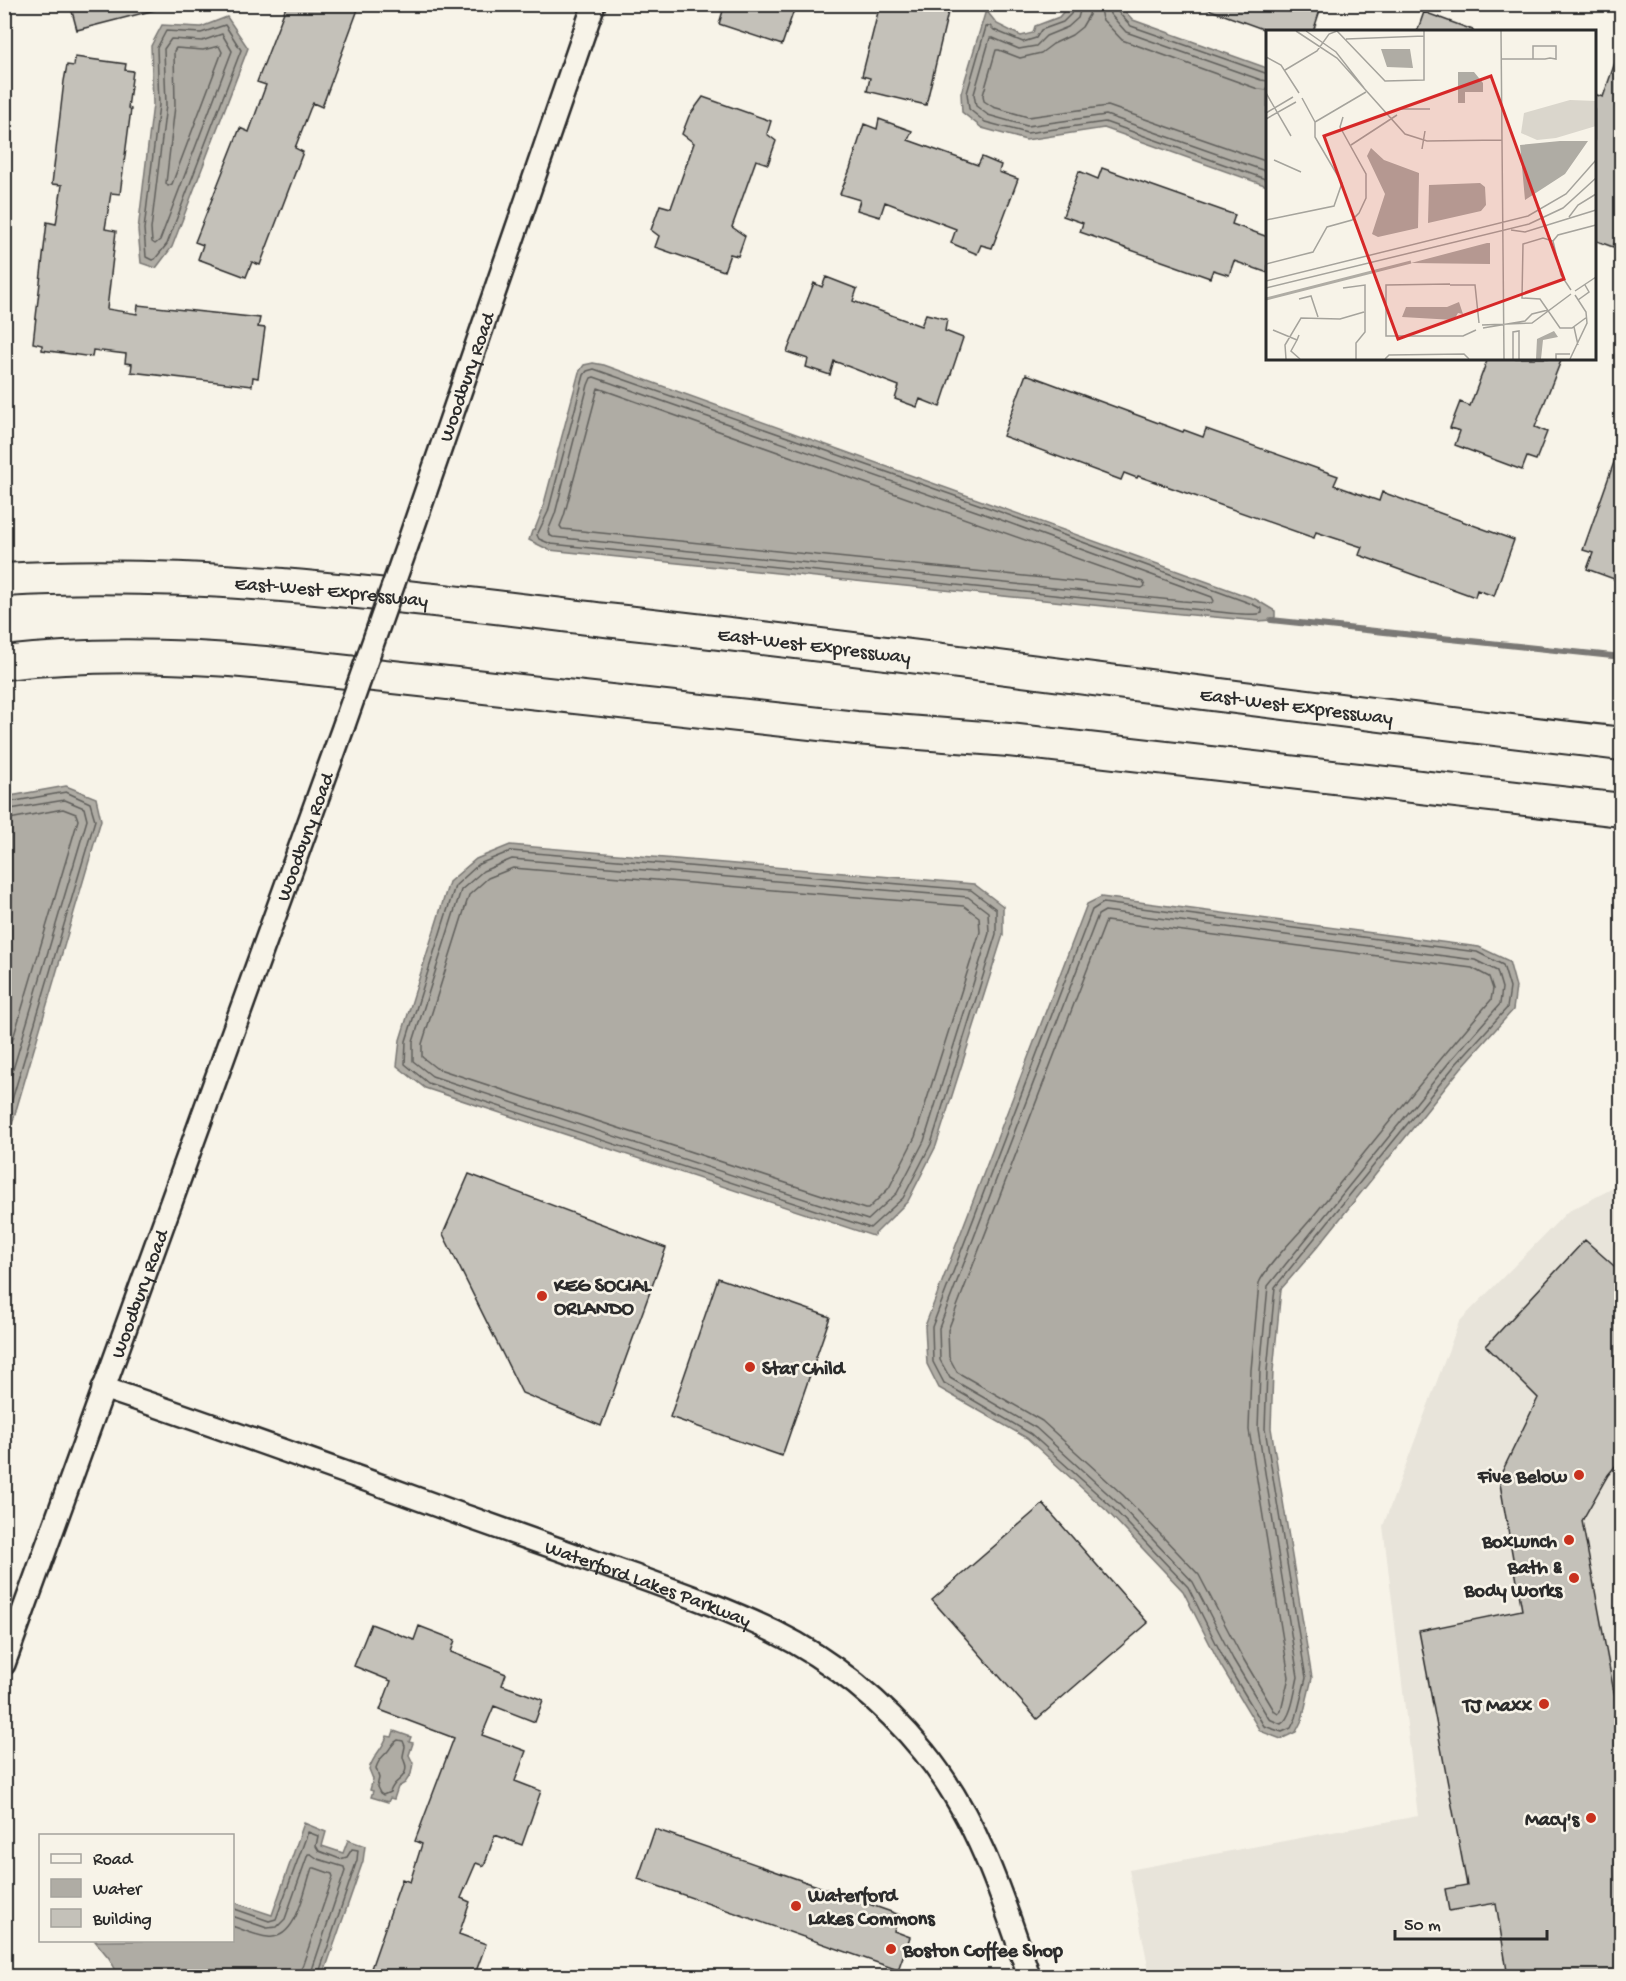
<svg xmlns="http://www.w3.org/2000/svg" width="1626" height="1981" viewBox="0 0 1626 1981" font-family="'Gochi Hand',sans-serif">
  <style>
    .built { fill: #e8e4da }
    .water { fill: #afaca4; stroke: #7a7874; stroke-width: 1.5 }
    .lines { fill: none; stroke-linecap: round; stroke-linejoin: round }
    .shore { stroke: #605f5b; stroke-width: 1.5 }
    .stream { stroke: #7a7874; stroke-width: 6 }
    .building { fill: #c4c1b9; stroke: #2b2b2b; stroke-width: 1.5 }
    .tertiary-casing { stroke: #2b2b2b; stroke-width: 26 }
    .motorway-casing { stroke: #2b2b2b; stroke-width: 36 }
    .tertiary { stroke: #f7f3e8; stroke-width: 21 }
    .motorway { stroke: #f7f3e8; stroke-width: 32 }
    .tertiary-bridge-casing { stroke: #2b2b2b; stroke-width: 26; stroke-linecap: butt }
    .tertiary-bridge { stroke: #f7f3e8; stroke-width: 21 }
    .poi-dot { fill: #c8321e; stroke: #f7f3e8; stroke-width: 2 }
    .labels { text-anchor: middle; stroke-width: 5; stroke-linejoin: round; paint-order: stroke }
    .street-label { font-size: 20px; fill: #2b2b2b; stroke: #f7f3e8 }
    .poi-label { font-size: 20px; font-weight: bold; fill: #2b2b2b; stroke: #f7f3e8; text-anchor: end }
    .inset-river { fill: none; stroke: #afaca4; stroke-width: 3 }
    .inset-road { fill: none; stroke: #a5a39c; stroke-width: 1.5 }
    .view { fill: #d62828; fill-opacity: 0.15; stroke: #d62828; stroke-width: 3 }
    .inset-edge { fill: none; stroke: #2b2b2b; stroke-width: 3 }
  </style>
  <rect width="100%" height="100%" fill="#f7f3e8"/>
  <filter id="ink" filterUnits="userSpaceOnUse"><feTurbulence type="fractalNoise" baseFrequency=".0167" numOctaves="2"/><feDisplacementMap in="SourceGraphic" scale="12" xChannelSelector="R" yChannelSelector="G"/><feConvolveMatrix kernelMatrix="1 2 1 2 8 2 1 2 1" color-interpolation-filters="sRGB"/></filter>
  <g filter="url(#ink)">
    <path class="built" d="M1621,1184V1976H1150L1129,1870L1418,1816L1383,1526L1459,1322L1567,1212Z"/>
    <path class="water" d="M1070,4L1119,5L1133,20L1267,68V186L1104,128L1026,140L982,128L962,112L961,93L986,10L997,24L1021,36L1033,33L1035,26L1059,17Z
      M999,5H1049L1043,11L1022,6L1009,10Z
      M227,17L248,48L172,247L156,268L141,263L138,230L153,104L151,46L162,25L201,27Z
      M593,363L604,365L1255,599L1275,611V617L1271,620L1259,621L1181,614L549,550L529,540L532,531L535,529L542,511L579,372L584,365Z
      M66,786L96,798L101,820L5,1148V797Z
      M510,845L974,884L1003,906V935L936,1146L908,1201L873,1236L425,1088L397,1066L400,1040L449,882L476,859Z
      M1101,897L1479,947L1509,961L1516,987L1513,1010L1461,1068L1319,1245L1281,1289L1273,1371L1271,1428L1312,1678L1302,1720L1296,1732L1281,1739L1260,1731L1221,1666L1183,1591L1107,1511L1027,1438L939,1388L927,1364L925,1326L1087,904Z
      M394,1731L411,1737L409,1742L413,1743L409,1755L413,1763L411,1774L405,1783L398,1787L394,1799L390,1798L388,1802L371,1797L373,1791L370,1790L373,1779L369,1769C374,1754 383,1749 387,1736L392,1737Z
      M304,1823L326,1832L322,1846L343,1853L348,1840L365,1846L363,1861L323,1976H119L109,1958L95,1941L232,1940L233,1902L272,1915Z"/>
    <g class="lines">
      <path class="shore" d="M1074,4L1071,14L1063,22L1041,30L1036,38L1023,42L994,30L990,26L986,27L967,93L969,109L985,122L1027,133L1105,122L1268,180
        M1082,4L1078,18L1068,27L1046,36L1036,46L1019,49L993,38H990L974,94L976,106L988,115L1027,126L1106,115L1268,172
        M1091,4L1089,15L1082,27L1072,35L1053,44L1041,53L1020,58L999,50H996L983,95L984,101L993,107L1028,117L1108,106L1268,162
        M1099,4L1102,19L1122,40L1258,89L1268,90
        M1108,4L1110,14L1126,32L1261,80L1268,81
        M1115,4L1117,11L1131,26L1268,74
        M225,25L241,50L167,244L155,259L152,260L146,257L144,229L159,105L157,48L166,31L201,33Z
        M222,34L232,51L160,240L155,244L152,242L151,229L166,105L164,49L171,39L202,41Z
        M219,46L222,52L172,184L168,186L166,183L175,106L174,51L176,48L203,50Z
        M594,369L995,510L1252,604L1262,609V613C1252,618 1197,609 1182,608L551,544L539,539L537,535L548,512L584,375L587,371Z
        M594,377L993,517L1212,597L1214,601L1211,603L1182,601L553,537L549,535L548,531L555,514L588,385L591,378Z
        M598,388L1143,582L1145,586L1142,588L562,529L560,526L564,516Z
        M4,803L66,792L90,803L95,820L4,1127
        M4,810L65,800L84,808L87,820L4,1100
        M4,820L63,809L76,814L78,820L4,1069
        M511,851L971,890L996,909V934L931,1144L903,1198L870,1228L428,1083L405,1064L406,1041L455,886L479,864Z
        M512,859L968,897L988,912L989,933L924,1141L897,1193L868,1220L432,1076L413,1061V1042L461,890L483,871Z
        M513,868L964,906L979,917L980,932L915,1137L889,1188L868,1209H865L436,1068L422,1057V1044L469,895L488,878Z
        M1103,903L1477,952L1503,965L1510,988L1507,1008L1456,1064L1275,1287L1267,1371L1265,1429L1306,1678L1296,1718L1291,1728L1282,1732L1264,1726L1226,1663L1188,1587L1112,1507L1031,1434L944,1383L933,1362L932,1327L1092,910Z
        M1105,911L1475,960L1497,971L1502,988L1500,1004L1451,1060L1268,1286L1260,1371L1258,1429L1298,1677C1295,1689 1292,1718 1281,1724L1269,1719L1233,1659L1193,1582L1117,1502L1036,1428L950,1378L940,1360L939,1328L1098,915Z
        M1106,921L1472,968L1489,977L1493,989L1491,1000C1429,1071 1370,1146 1311,1219C1298,1235 1266,1266 1259,1283L1251,1370L1249,1430L1289,1677L1281,1711L1278,1714L1275,1712L1241,1655L1199,1575L1123,1495L1042,1421L957,1372L949,1357L948,1330Z
        M398,1740L403,1741L405,1746C405,1748 403,1754 403,1757C404,1763 408,1765 405,1772C402,1781 394,1780 390,1792L383,1795L380,1793L377,1787L379,1778L376,1768C379,1758 382,1758 388,1751C392,1746 392,1743 398,1740Z
        M232,1908L269,1921L276,1919L308,1832L318,1836L316,1846L319,1851L340,1859L347,1857L352,1849L358,1850L357,1860L318,1976
        M232,1916L267,1928L277,1927L285,1919L308,1854H311L318,1859L344,1867L345,1871L310,1976
        M232,1926C244,1930 256,1936 268,1937C297,1941 304,1889 312,1868H315L332,1874L333,1877L302,1967L301,1976"/>
      <path class="stream" d="M1271,620L1622,657"/>
    </g>
    <path class="building" d="M70,4H154L155,10L77,30Z
      M287,4H360L322,107L313,103L310,109L295,148L303,152L260,265L252,262L246,277L198,259L203,245L195,242L240,128L249,132L266,85L257,82Z
      M725,4H796L782,45L719,24Z
      M880,4H950L926,105L867,91L870,78L862,76Z
      M1202,4H1322L1313,32H1271L1202,7Z
      M1424,12L1473,30V32H1417Z
      M1619,51H1622V223L1613,247L1594,240V94L1603,97Z
      M75,57L126,64L125,70L133,71L128,108L131,109L120,194L111,193L105,229L116,231L107,309L137,314L138,305L260,318L258,327L265,328L258,378L253,377L252,386L131,372L132,364L125,363L126,354L93,350L92,357L42,350V345L33,343L47,222L56,224L62,185L52,184L64,81L67,65L74,66Z
      M703,97L771,121L767,134L776,141L768,164L756,160L732,227L745,236L738,256L730,254L724,271L655,247L659,236L651,230L660,205L671,208L694,143L682,134L689,116Z
      M879,119L912,131L908,140L978,165L982,157L1001,165L999,172L1018,179L992,248L981,245L977,254L951,243L956,229L885,202L880,217L857,210L860,200L840,194L850,169L864,124L877,129Z
      M1102,168L1235,215L1232,224L1268,237V273L1234,261L1229,275L1213,270L1210,278L1080,232L1083,223L1063,216L1079,171L1098,179Z
      M826,277L857,289L853,301L921,326L926,314L947,319L945,331L963,338L940,407L920,399L917,407L895,399L899,386L834,361L830,375L806,367L808,359L787,352L814,283L822,287Z
      M1488,358H1562L1535,427L1547,432L1536,460L1527,457L1522,470L1455,445L1460,431L1450,428L1460,402L1470,406Z
      M1026,374L1183,432L1184,430L1203,437L1206,429L1338,476L1334,485L1379,501L1382,492L1514,540L1494,596L1477,590L1475,597L1359,555L1362,547L1316,532L1314,538L1138,476L1137,478L1124,473L1121,480L1003,436Z
      M1619,448H1622V582L1587,569L1593,553L1583,550Z
      M469,1174L666,1248L601,1426L522,1393L443,1234Z
      M1585,1240L1622,1273V1458L1608,1475L1582,1521L1622,1735V1977H1508L1496,1903L1449,1911L1445,1889L1467,1885L1419,1631L1522,1610L1499,1478L1538,1398L1486,1346Z
      M718,1278L830,1317L782,1456L670,1417Z
      M1043,1504L1148,1623L1037,1719L932,1600Z
      M371,1624L414,1640L419,1626L455,1640L451,1652L506,1674L502,1685L543,1700L535,1722L494,1706L482,1735L526,1751L515,1781L541,1791L522,1845L495,1835L484,1866L476,1863L461,1898L470,1902L459,1934L486,1944L474,1977H368L402,1879L410,1882L422,1844L415,1841L454,1738L380,1710L391,1681L354,1666Z
      M655,1829L900,1915L894,1931L910,1937L898,1970L638,1879Z"/>
    <g class="lines">
      <defs>
        <g id="tertiary">
          <path id="s1" d="M408,543L594,4"/>
          <path id="s2" d="M103,1388C227,1429 349,1474 471,1518C525,1537 580,1557 635,1576C682,1593 730,1610 775,1632C832,1660 884,1703 924,1752C977,1817 1003,1898 1029,1976"/>
          <path id="s3" d="M4,1664L344,725"/>
        </g>
        <g id="motorway">
          <path id="s4" d="M4,580C208,568 413,598 615,621C951,658 1286,706 1622,744"/>
          <path d="M4,663C91,653 178,655 265,663L856,728L1009,740L1622,810"/>
        </g>
      </defs>
      <use href="#tertiary" class="tertiary-casing"/>
      <use href="#motorway" class="motorway-casing"/>
      <use href="#tertiary" class="tertiary"/>
      <use href="#motorway" class="motorway"/>
      <defs>
        <path id="tertiary-bridge" d="M344,725L408,543"/>
      </defs>
      <use href="#tertiary-bridge" class="tertiary-bridge-casing"/>
      <use href="#tertiary-bridge" class="tertiary-bridge"/>
    </g>
  </g>
  <g class="poi-dot">
    <circle cx="542" cy="1296" r="6"/>
    <circle cx="750" cy="1367" r="6"/>
    <circle cx="1579" cy="1475" r="6"/>
    <circle cx="1569" cy="1540" r="6"/>
    <circle cx="1574" cy="1578" r="6"/>
    <circle cx="1544" cy="1704" r="6"/>
    <circle cx="1591" cy="1818" r="6"/>
    <circle cx="796" cy="1906" r="6"/>
    <circle cx="891" cy="1949" r="6"/>
  </g>
  <g class="labels">
    <g class="street-label">
      <text dy="7" stroke="none"><textPath href="#s1" startOffset="176">Woodbury Road</textPath></text>
      <text dy="7" stroke="none"><textPath href="#s4" startOffset="328">East-West Expressway</textPath></text>
      <text dy="7" stroke="none"><textPath href="#s4" startOffset="814">East-West Expressway</textPath></text>
      <text dy="7" stroke="none"><textPath href="#s4" startOffset="1300">East-West Expressway</textPath></text>
      <text dy="7" stroke="none"><textPath href="#s3" startOffset="880">Woodbury Road</textPath></text>
      <text dy="7" stroke="none"><textPath href="#s3" startOffset="394">Woodbury Road</textPath></text>
      <text dy="7" stroke="none"><textPath href="#s2" startOffset="579">Waterford Lakes Parkway</textPath></text>
    </g>
    <g class="poi-label">
      <text x="554" y="1291" text-anchor="start">KEG SOCIAL<tspan x="554" dy="23">ORLANDO</tspan></text>
      <text x="762" y="1374" text-anchor="start">Star Child</text>
      <text x="1567" y="1482">Five Below</text>
      <text x="1557" y="1547">BoxLunch</text>
      <text x="1562" y="1573">Bath &amp;<tspan x="1562" dy="23">Body Works</tspan></text>
      <text x="1532" y="1711">TJ Maxx</text>
      <text x="1579" y="1825">Macy's</text>
      <text x="808" y="1901" text-anchor="start">Waterford<tspan x="808" dy="23">Lakes Commons</tspan></text>
      <text x="903" y="1956" text-anchor="start">Boston Coffee Shop</text>
    </g>
  </g>
  <g transform="translate(1266 30)">
    <rect width="330" height="330" fill="#f7f3e8"/>
    <path d="M304,70L330,71V96L290,108L271,110L255,103L258,83Z" fill="#dad6cc"/>
    <path d="M115,19H144L147,38L121,37ZM208,42L217,53V62H199V73H192V42ZM294,111H322L299,144L259,170L254,115ZM105,118L118,130L153,143L152,198L112,207L106,204L119,164L101,126ZM214,153L219,157L220,175L215,181L162,193L163,155ZM221,213H224V234L145,233ZM193,272L197,284L192,283L188,290L136,287L140,277H181ZM288,301L292,307L277,310L275,329H270L271,309Z" fill="#afaca4"/>
    <path class="inset-river" d="M0,269L145,232"/>
    <path class="inset-road" d="M30,1L71,28L139,104L161,111L236,110M40,1L70,22L98,58M71,1L119,51L158,50V1M235,1L238,329M80,9L158,6M0,27L15,35L33,63M235,29H279L284,28L290,29V16H267V29M19,40L51,21L63,4L71,1M0,63L25,106M36,68L49,92M131,79H164M0,83L27,67M0,89L30,72M85,115L131,85M156,119L159,101M8,130L35,142M303,187L312,175L330,164M0,190L68,176L76,153L49,107V92L100,62M245,200L259,202L330,180M287,211L292,205L330,195M0,234L47,222L61,197L86,190L93,183L100,168V144L74,97L77,87M0,251L262,186L300,164L330,130M184,254L120,255V306H197L210,300M184,255H209L213,293M0,258L263,194L297,178L330,148M77,258L99,255V302L90,313V329M305,260L295,245L287,211L277,208L257,214L256,268L274,269L294,298H306L321,287M309,261L330,247M33,269L45,266L52,287M312,270L323,262L319,255M216,295L266,293L305,264M308,297L312,315M217,298L259,291L266,284L282,280M7,300L31,310L33,305M31,310L25,321L34,329M20,329L19,315L35,288L74,289L98,282M119,329L123,325L198,324L203,329M247,329V302L253,301V329M290,329V324H304M304,329L321,293L320,282L309,265"/>
    <path class="view" d="M225,46L298,249L132,309L58,106Z"/>
    <rect width="330" height="330" class="inset-edge"/>
  </g>
  <rect width="1626" height="1981" fill="none" stroke="#f7f3e8" stroke-width="24"/>
  <rect x="12" y="12" width="1602" height="1957" fill="none" stroke="#2b2b2b" stroke-width="2" filter="url(#ink)"/>
  <rect x="39" y="1834" width="195" height="108" fill="#f7f3e8" stroke="#a5a39c" stroke-width="1.5"/>
  <rect x="51" y="1854" width="30" height="9" fill="#f7f3e8" stroke="#a5a39c" stroke-width="1.5"/>
  <text x="93" y="1864" font-size="18" fill="#2b2b2b">Road</text>
  <rect x="51" y="1879" width="30" height="18" fill="#afaca4" stroke="#a5a39c" stroke-width="1.5"/>
  <text x="93" y="1894" font-size="18" fill="#2b2b2b">Water</text>
  <rect x="51" y="1909" width="30" height="18" fill="#c4c1b9" stroke="#a5a39c" stroke-width="1.5"/>
  <text x="93" y="1924" font-size="18" fill="#2b2b2b">Building</text>
  <path d="M1395 1930v9h152v-9" fill="none" stroke="#2b2b2b" stroke-width="3"/>
  <text x="1404" y="1930" font-size="18" fill="#2b2b2b" stroke="#f7f3e8" stroke-width="4.5" paint-order="stroke">50 m</text>
</svg>
